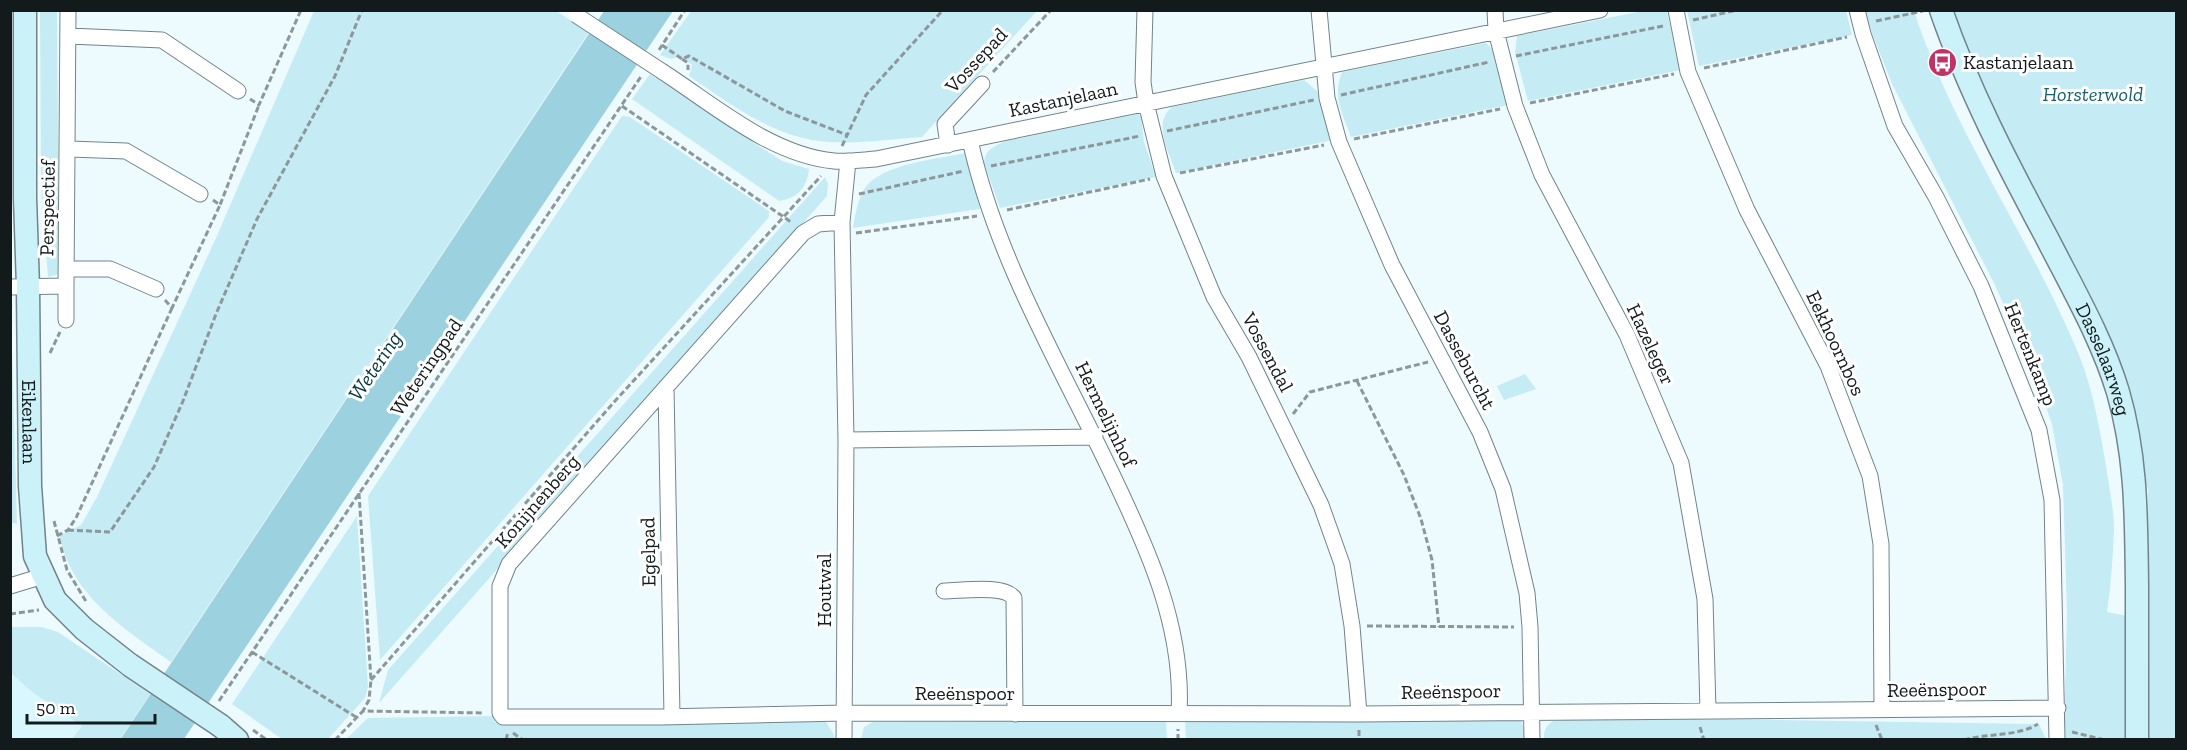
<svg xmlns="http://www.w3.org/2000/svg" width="2187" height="750" viewBox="0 0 2187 750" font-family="'Zilla Slab',serif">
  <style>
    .built { fill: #d8f7fe }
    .green { fill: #c5ebf4 }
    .water { fill: #9cd2df }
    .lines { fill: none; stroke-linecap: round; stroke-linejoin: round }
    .street-casing { stroke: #718489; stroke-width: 17 }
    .secondary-casing { stroke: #718489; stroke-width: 25 }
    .path { stroke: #8c979a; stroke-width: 3; stroke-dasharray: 6 3; stroke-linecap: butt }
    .street { stroke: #fff; stroke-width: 15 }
    .secondary { stroke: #ccf2f9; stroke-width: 22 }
    .street-bridge-casing { stroke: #718489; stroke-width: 17; stroke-linecap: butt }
    .secondary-bridge-casing { stroke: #718489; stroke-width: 25; stroke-linecap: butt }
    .street-bridge { stroke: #fff; stroke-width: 15 }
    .secondary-bridge { stroke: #ccf2f9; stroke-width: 22 }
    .labels { text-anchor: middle; stroke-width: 6; stroke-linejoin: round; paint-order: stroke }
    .street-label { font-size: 20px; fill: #121a1c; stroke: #fff }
    .poi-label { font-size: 20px; fill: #121a1c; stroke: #fff; text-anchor: start }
    .park-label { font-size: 20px; font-style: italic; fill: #185f6d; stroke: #fff }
    .water-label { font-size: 21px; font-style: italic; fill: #00353f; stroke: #fff }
  </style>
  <rect width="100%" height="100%" fill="#eefbfe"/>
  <path class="built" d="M10,643L113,692L82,739H11Z"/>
  <path class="green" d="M1687,10L1846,11L1852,35L1699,66Z
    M40,11H57L59,274L48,277L41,189Z
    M314,11H556L589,32L171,662C126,630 70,595 60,536L81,525L97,497L216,238Z
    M691,11V10L1037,11L922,137C892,139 860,144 830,142C775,139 732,105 689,76L692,65L680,56L671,59L660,55Z
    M1643,11H1666L1667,12L1681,70L1528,101L1515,52L1517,36Z
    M1865,11H1914C1952,128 2025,230 2074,343C2092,383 2099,424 2106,466C2109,487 2114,509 2114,530C2113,557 2111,585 2107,612L2128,616L2129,739H2064L2067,612L2063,485L2052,424L2031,365L1993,281L1893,86L1873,36Z
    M1951,11H2176V739H2145L2148,490L2140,456L2079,277L1983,91Z
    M1486,43C1502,56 1504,86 1508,105L1351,137C1342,112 1332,98 1342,72Z
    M650,74L782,161L809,169C807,188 798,198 779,201L632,99Z
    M1304,80L1317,91L1333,140L1176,173C1169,152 1152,123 1172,107Z
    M1138,114L1141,117L1144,142L1156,177L1000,208L984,163C985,149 995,146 1006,141Z
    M622,116L630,117L769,211V217L380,660L368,496Z
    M966,153L980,209L853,228C855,216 857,203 863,192C876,164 938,159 966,153Z
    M825,177L828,184L827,196L379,703L388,670Z
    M11,312V313L17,524L10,522Z
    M1525,374L1536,389L1504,400L1497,386Z
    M357,516L368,687L365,698L328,739H282L232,704Z
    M10,627H42L58,632L150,694L120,739H72L82,726L31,691L11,673Z
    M495,716V722H826L833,733L835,739L345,740L368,718Z
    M1596,717L2039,724L2046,739L1544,740C1542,711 1577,718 1596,717Z
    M1517,719L1522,722L1525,739H1186L1185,720Z
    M1166,720L1167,739L861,740L864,727L873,722Z"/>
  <path class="water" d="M604,11H673L184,739L120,740Z"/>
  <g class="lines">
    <defs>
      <path id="street" d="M1145,10L1143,82L1146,103L1164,176L1214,297L1249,357L1321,505L1342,564L1352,626L1359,714
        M1319,10L1327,98L1339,142L1392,265L1480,432L1503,489L1527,593L1530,627L1532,740
        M1495,10L1496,31L1515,106L1542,175L1627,335L1681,463L1705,599L1708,711
        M1676,10L1688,72L1747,210L1828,366L1870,476L1881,544L1882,710
        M1857,10L1863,34L1895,126L1936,197L1981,286L2039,430L2052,500L2057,740
        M69,36L162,40L238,91
        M663,72C714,105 771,155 834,161C847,162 862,160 876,159L1600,10
        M970,140C996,259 1061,366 1112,474C1148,549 1184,628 1179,713
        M948,145L945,124L982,84
        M69,149L126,151L200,194
        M842,222L818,224L803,233L509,564L500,586V713L503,717H661L844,713L1359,714L2058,708
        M67,269H110L156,289
        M10,287L66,286L68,10
        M66,320V286
        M666,387L672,716
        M846,440L1095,437
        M10,586L43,576
        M944,591C961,591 1004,584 1014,598L1015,714
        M844,740L846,440L842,222L848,161"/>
      <g id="secondary">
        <path id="s1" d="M25,10V198L28,287L30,486L35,556L55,600L84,629L130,665"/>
        <path id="s2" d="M1941,10C1969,91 2008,165 2048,240C2073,289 2102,339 2118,392C2137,458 2136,518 2137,585C2137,637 2137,688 2137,740"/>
        <path d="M221,726L237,740"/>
      </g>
    </defs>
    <use href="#street" class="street-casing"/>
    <use href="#secondary" class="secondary-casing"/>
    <path class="path" d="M1693,20L1737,10
      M1876,21L1923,11
      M662,45L682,59L689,56L785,111L847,135
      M659,50L685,10
      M1516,56L1663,26
      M682,59L688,63V70
      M1704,68L1847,37
      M993,72L1051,10
      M1341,95L1489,62
      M250,99L259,105L301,10
      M1530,103L1674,74
      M622,106L791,222
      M1167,131L1314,100
      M1354,139L1500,109
      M842,146L866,95L943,10
      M991,166L1140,136
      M1180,173L1324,145
      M859,194L964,171
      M213,200L220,205L259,105
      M1007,210L1150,179
      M856,233L977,216
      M165,300L172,308L220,205
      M50,353L60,332
      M1357,381L1404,475L1421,519L1432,560L1439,627
      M1293,414L1310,392L1428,362
      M359,493L371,680L369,700L363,711
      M54,521L67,570L87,603
      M68,530L110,532L154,467L183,401L216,314L257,219L335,76L362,10
      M57,536L68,530L76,518L172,308
      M10,614L39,610
      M1367,626L1514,627
      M252,652L356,717
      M371,680L615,401L821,176
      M219,701L642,75
      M1876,725L1882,740
      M1700,727L1704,740
      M253,730L267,740
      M1359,730V740
      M2072,732L2105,740
      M513,733L523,740
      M335,740L363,711L484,713
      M506,740L508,732
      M1178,740V729
      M1964,740C1988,733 2016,737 2038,724"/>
    <use href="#street" class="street"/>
    <use href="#secondary" class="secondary"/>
    <defs>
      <path id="street-bridge" d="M576,15L663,72"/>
      <path id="secondary-bridge" d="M130,665L221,726"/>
    </defs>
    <use href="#street-bridge" class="street-bridge-casing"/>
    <use href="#secondary-bridge" class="secondary-bridge-casing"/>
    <use href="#street-bridge" class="street-bridge"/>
    <use href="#secondary-bridge" class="secondary-bridge"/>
  </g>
  <defs>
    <symbol id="bus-disc" viewBox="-11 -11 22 22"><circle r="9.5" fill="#bf3365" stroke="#fff"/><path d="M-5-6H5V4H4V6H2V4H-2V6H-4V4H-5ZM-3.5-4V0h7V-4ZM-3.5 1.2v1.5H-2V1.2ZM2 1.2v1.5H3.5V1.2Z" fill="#fff"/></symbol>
  </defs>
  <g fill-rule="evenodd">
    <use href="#bus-disc" x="1926" y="46" width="33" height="33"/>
  </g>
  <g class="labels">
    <g class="street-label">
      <text transform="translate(976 60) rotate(-47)" y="7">Vossepad</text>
      <text transform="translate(1063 99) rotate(-12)" y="7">Kastanjelaan</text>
      <text transform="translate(47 208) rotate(-89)" y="7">Perspectief</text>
      <text transform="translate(1836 343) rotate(65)" y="7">Eekhoornbos</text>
      <text transform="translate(1651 344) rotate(65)" y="7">Hazeleger</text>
      <text transform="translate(1268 352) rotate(62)" y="7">Vossendal</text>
      <text transform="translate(2031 354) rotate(68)" y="7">Hertenkamp</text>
      <text transform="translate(1465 360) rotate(62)" y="7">Dasseburcht</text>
      <text dy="7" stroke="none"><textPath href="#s2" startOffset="386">Dasselaarweg</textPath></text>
      <text transform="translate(426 367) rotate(-56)" y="7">Weteringpad</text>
      <text transform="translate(1106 414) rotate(64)" y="7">Hermelijnhof</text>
      <text dy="7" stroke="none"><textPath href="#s1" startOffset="412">Eikenlaan</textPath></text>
      <text transform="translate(537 501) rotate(-49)" y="7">Konijnenberg</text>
      <text transform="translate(648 552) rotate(-91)" y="7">Egelpad</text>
      <text transform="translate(824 590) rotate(-90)" y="7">Houtwal</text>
      <text transform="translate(1937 689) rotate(-1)" y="7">Reeënspoor</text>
      <text transform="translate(1451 691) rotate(-1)" y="7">Reeënspoor</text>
      <text x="965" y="700">Reeënspoor</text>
    </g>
    <g class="poi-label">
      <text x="1963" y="69">Kastanjelaan</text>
    </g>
    <g class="park-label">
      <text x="2093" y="101">Horsterwold</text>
    </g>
    <g class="water-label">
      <text transform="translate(375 366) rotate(-56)" y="7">Wetering</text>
    </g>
  </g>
  <rect width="2187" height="750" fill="none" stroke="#121a1c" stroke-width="24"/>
  <path d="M27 714v9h128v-9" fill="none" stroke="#121a1c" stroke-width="3"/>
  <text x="36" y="714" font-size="18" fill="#121a1c" stroke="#ffffff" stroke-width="4.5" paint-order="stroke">50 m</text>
</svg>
